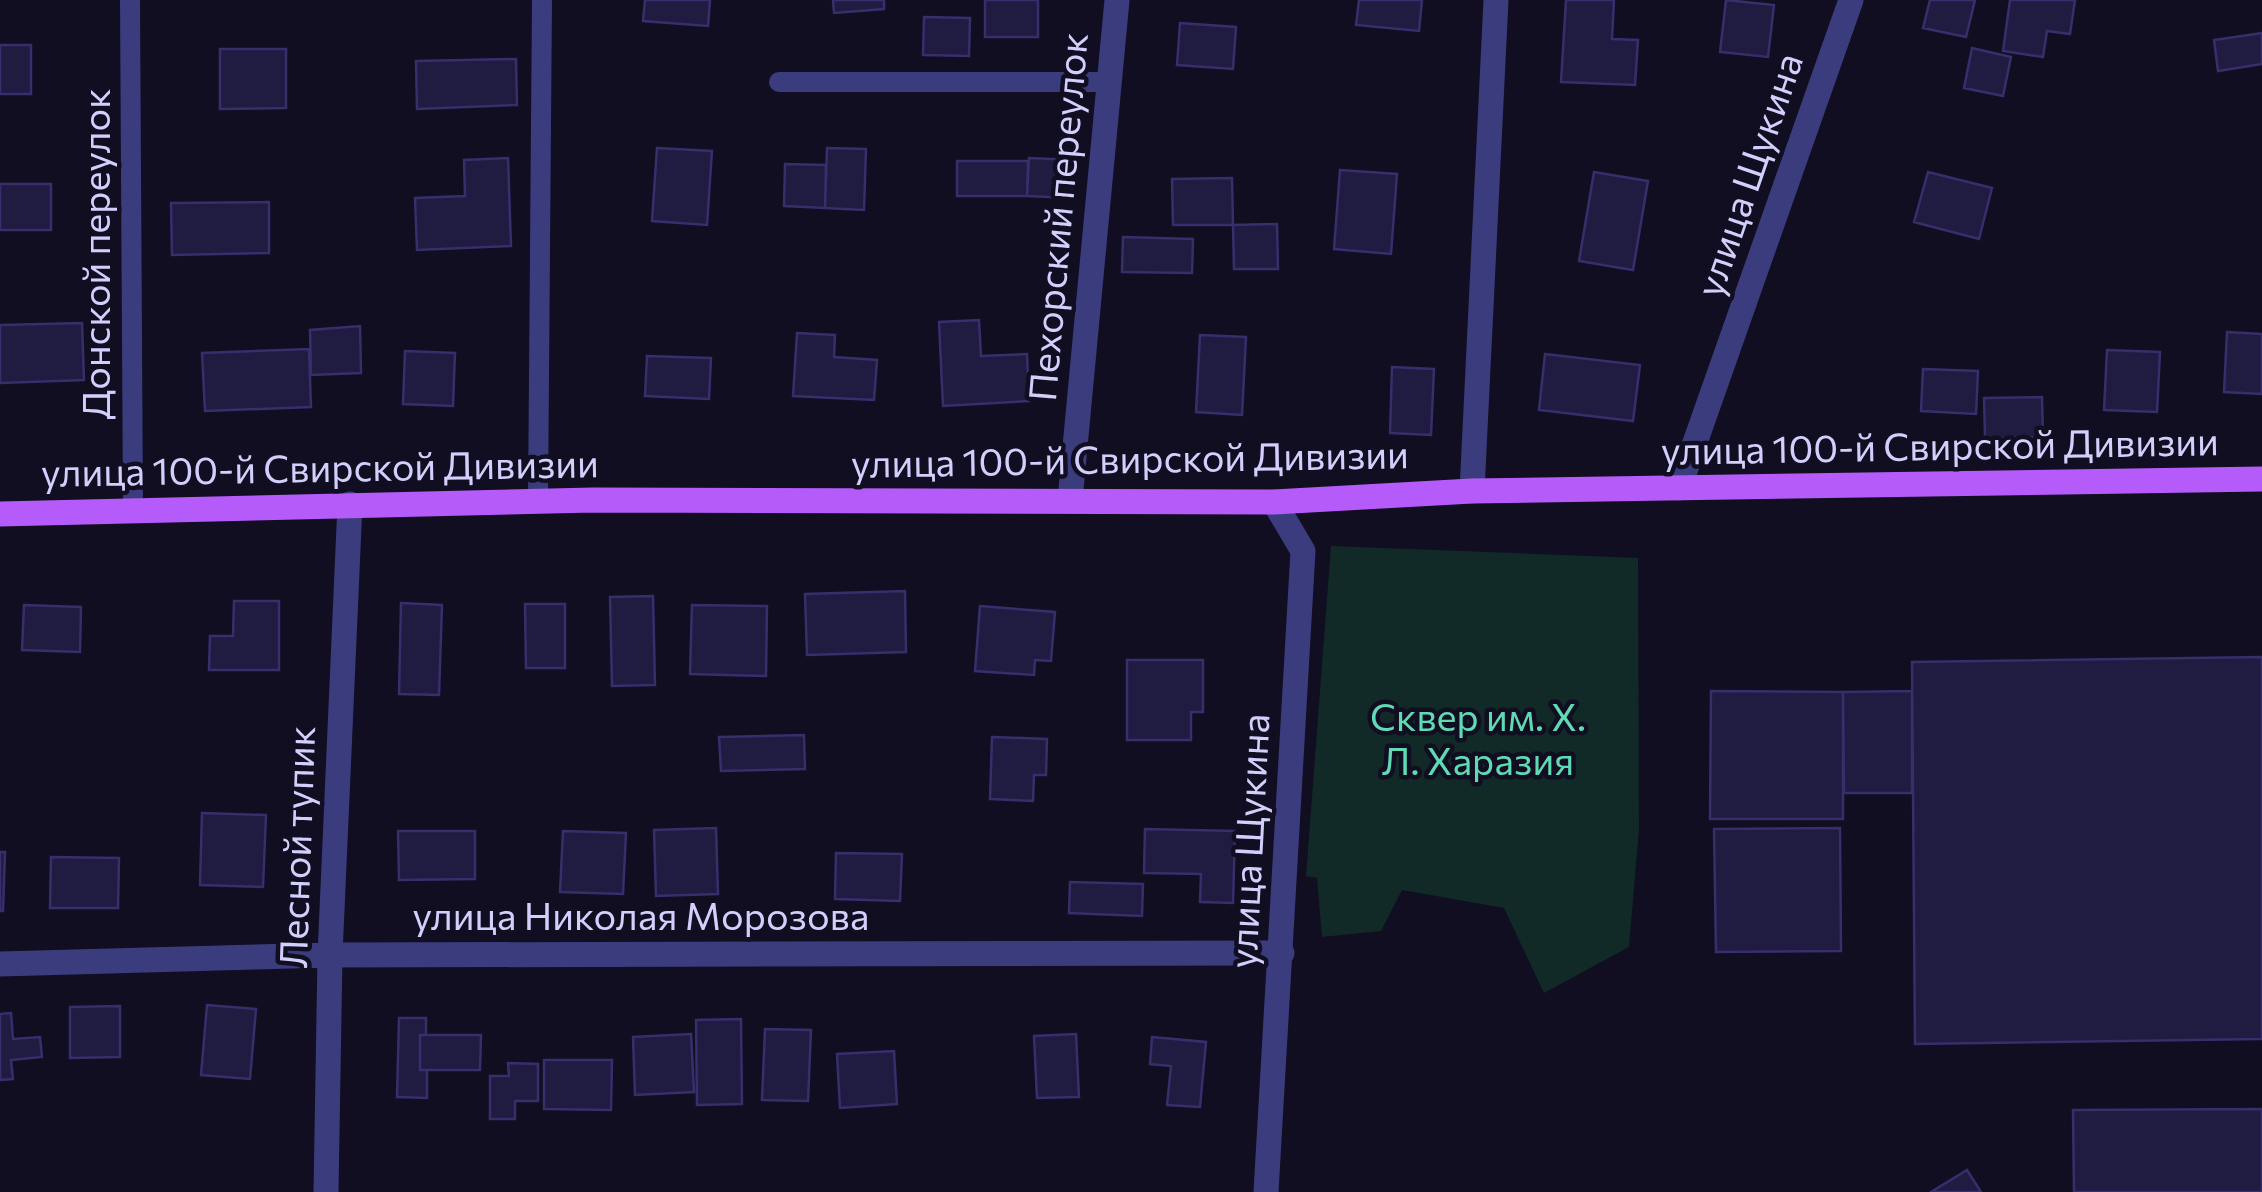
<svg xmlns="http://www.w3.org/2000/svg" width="2262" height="1192" viewBox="0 0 2262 1192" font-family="Commissioner,sans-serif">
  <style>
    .green { fill: #112a28 }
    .building { fill: #201b41; stroke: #372e6c; stroke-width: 2.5 }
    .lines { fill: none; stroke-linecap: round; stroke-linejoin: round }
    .service { stroke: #3b3c7e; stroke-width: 20 }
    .minor { stroke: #3b3c7e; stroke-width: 25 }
    .tertiary { stroke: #3b3c7e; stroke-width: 25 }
    .primary { stroke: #b55bf9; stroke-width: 25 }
    .labels { text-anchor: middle; stroke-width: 9; stroke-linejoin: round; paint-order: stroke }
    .street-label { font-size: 38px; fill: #d2cffd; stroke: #100e20 }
    .park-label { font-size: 38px; fill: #5edab4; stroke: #100e20 }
  </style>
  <rect width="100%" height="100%" fill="#100e20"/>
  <path class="green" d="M1331,546L1638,558L1639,829L1629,947L1544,993L1504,908L1402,890L1381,931L1322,937L1317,878L1306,876Z"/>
  <path class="building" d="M645,0H710L708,26L643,21Z
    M833,0H884V9L834,13Z
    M985,0H1038V37H985Z
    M1359,0H1422L1419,31L1356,25Z
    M1566,0H1614L1612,39L1638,40L1635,85L1561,82Z
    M1726,0L1774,5L1768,57L1720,52Z
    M1930,0H1975L1966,37L1923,28Z
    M2010,0H2075L2070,34L2047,31L2043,57L2003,51Z
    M924,17L970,18L969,56L923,55Z
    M1180,23L1236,27L1233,69L1177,65Z
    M2262,33V64L2218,71L2214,40Z
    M0,45H31V94H0Z
    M1972,48L2011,57L2003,96L1964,88Z
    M220,49H286V108L220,109Z
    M516,59L517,105L417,109L416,61Z
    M657,148L712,151L707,225L652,221Z
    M827,148L866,149L864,210L825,208Z
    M508,158L511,246L417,250L415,198L465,196L464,160Z
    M1029,158L1074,160L1072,198L1027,196Z
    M957,161H1028L1027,196H957Z
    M785,164L826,165L825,208L784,206Z
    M1340,170L1397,174L1391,254L1334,249Z
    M1594,172L1648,181L1633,270L1579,261Z
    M1928,172L1992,188L1979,239L1914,222Z
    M1232,178L1233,225H1173L1172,179Z
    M0,184H51V230H0Z
    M269,202V253L172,255L171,203Z
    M1277,224L1278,269H1234L1233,225Z
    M1123,237L1193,239L1192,273L1122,272Z
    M979,320L981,356L1027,354L1029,401L943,406L939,322Z
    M82,323L84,380L0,383V325Z
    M360,326L361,373L311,375L310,330Z
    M2227,332L2262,334V394L2224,392Z
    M797,333L835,335L834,357L877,360L874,400L793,396Z
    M1200,335L1246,337L1242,415L1196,412Z
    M309,349L311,407L205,411L202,353Z
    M2107,350L2160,352L2157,412L2104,410Z
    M405,351L455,353L453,406L403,404Z
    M1545,354L1640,365L1633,421L1539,410Z
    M647,356L711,358L709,399L645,396Z
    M1392,367L1434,369L1431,435L1390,433Z
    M1923,369L1978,371L1976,414L1921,411Z
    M2042,397L2043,437L1985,438L1984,398Z
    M905,591L906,652L807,655L805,594Z
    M653,596L655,685L612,686L610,597Z
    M234,601H279V670H209L210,636H233Z
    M401,603L442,605L439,695L399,694Z
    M525,604H565V668H526Z
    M24,605L81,607L80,652L22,650Z
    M692,605L767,606L766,676L690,674Z
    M980,606L1055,612L1051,661L1035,660L1034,675L975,671Z
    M2262,657V1039L1915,1044L1912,662Z
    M1127,660H1203V712H1191V740H1127Z
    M1711,691L1843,692V819H1710Z
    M1912,691V793H1844L1843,692Z
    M804,735L805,769L721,771L719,737Z
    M992,737L1047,739L1046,775H1034L1033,801L990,799Z
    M202,813L266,815L263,887L200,885Z
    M716,828L718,894L656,896L654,830Z
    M1840,828L1841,951L1716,952L1714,829Z
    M1145,829L1235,831L1233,903L1200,902L1201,874L1144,873Z
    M398,831H475V879L399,880Z
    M563,831L626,833L623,894L560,892Z
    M0,852H5L3,911H0Z
    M836,853L902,854L900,901L835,899Z
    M51,857L119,858L118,908H50Z
    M1070,882L1143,884L1142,916L1069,913Z
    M207,1005L256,1009L250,1079L201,1075Z
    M120,1006V1057L70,1058V1007Z
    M11,1013L13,1039L40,1037L42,1057L11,1060L13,1079L0,1080V1014Z
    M399,1018H426V1035H420V1070H427V1098L397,1097Z
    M741,1019L742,1104L697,1105L696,1020Z
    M765,1029L811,1030L808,1101L762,1100Z
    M691,1034L694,1092L635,1095L633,1037Z
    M1076,1034L1079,1097L1037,1098L1034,1036Z
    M420,1035H481L480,1070H420Z
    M1152,1037L1206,1042L1200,1107L1167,1105L1171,1066L1150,1064Z
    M894,1051L897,1104L840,1108L837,1054Z
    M544,1060H612L611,1110L544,1109Z
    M508,1063L538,1064V1101H515V1119H490V1076H509Z
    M2262,1109V1192H2074L2073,1110Z
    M1967,1170L1981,1192H1931Z"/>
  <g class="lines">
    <path class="service" d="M130,0L133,508
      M779,82H1109
      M538,502L542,0"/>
    <path class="minor" d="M1679,488L1851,0
      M1472,491L1496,0
      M1070,500L1117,0
      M0,964L330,955L1282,953
      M326,1192L330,955L350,504"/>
    <path class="tertiary" d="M1266,1192L1303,551L1274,502"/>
    <path class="primary" d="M0,514L593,500L1274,502L1472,491L2262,479"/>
  </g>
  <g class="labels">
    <g class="street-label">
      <text transform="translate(1750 175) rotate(-71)" y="13">улица Щукина</text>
      <text transform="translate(1059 217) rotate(-85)" y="13">Пехорский переулок</text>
      <text transform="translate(97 254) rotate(-90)" y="13">Донской переулок</text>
      <text transform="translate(1940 447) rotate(-1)" y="13">улица 100-й Свирской Дивизии</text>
      <text transform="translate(1130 460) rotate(-1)" y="13">улица 100-й Свирской Дивизии</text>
      <text transform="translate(320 469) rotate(-1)" y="13">улица 100-й Свирской Дивизии</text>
      <text transform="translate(1250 841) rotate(-87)" y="13">улица Щукина</text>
      <text transform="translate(298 847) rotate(-88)" y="13">Лесной тупик</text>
      <text x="641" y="930">улица Николая Морозова</text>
    </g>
    <g class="park-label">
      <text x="1478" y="731">Сквер им. Х.<tspan x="1478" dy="44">Л. Харазия</tspan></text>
    </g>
  </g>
</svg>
